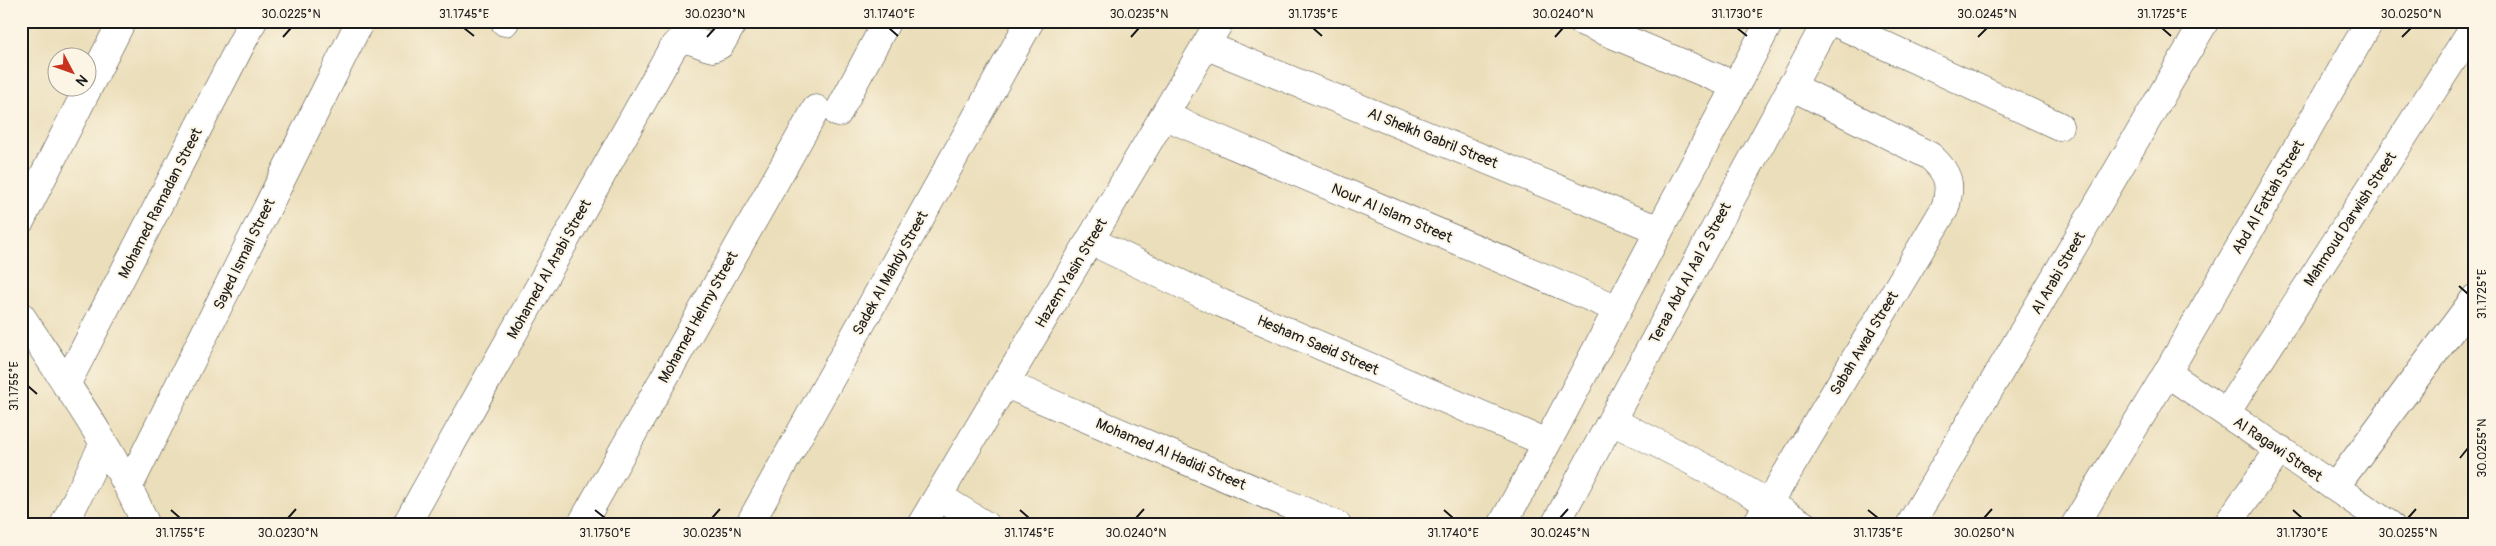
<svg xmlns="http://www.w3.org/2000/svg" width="2496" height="546" viewBox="0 0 2496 546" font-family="Pangolin,sans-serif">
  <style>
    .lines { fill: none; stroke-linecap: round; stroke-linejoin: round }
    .minor-casing { stroke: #3b3934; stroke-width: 29 }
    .minor { stroke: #fff; stroke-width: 28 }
    .ticks { fill: none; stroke: #1c1c1c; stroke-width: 2 }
    .labels { text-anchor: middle; stroke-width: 4; stroke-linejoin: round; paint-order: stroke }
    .street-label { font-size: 15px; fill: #1c1c1c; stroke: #fcf5e5 }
    .neatline { fill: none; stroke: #1c1c1c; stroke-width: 2 }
    .ticks-label { font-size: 12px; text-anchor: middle; fill: #1c1c1c }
  </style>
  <rect width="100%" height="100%" fill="#fcf5e5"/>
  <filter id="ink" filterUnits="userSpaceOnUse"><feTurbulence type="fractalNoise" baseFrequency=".02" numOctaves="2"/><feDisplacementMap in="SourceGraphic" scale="10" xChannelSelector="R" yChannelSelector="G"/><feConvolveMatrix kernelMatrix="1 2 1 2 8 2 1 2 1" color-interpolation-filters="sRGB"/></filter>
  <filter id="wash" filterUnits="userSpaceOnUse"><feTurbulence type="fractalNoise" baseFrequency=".0096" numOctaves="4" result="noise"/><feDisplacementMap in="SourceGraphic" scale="20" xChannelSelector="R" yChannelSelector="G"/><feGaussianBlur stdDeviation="1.12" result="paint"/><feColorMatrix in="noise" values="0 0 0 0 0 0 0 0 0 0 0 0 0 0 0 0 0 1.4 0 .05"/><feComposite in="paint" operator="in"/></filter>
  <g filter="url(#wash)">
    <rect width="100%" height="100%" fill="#ebdeba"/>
  </g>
  <g filter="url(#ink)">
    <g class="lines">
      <defs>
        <path id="minor" d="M1581,21L1734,85
          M1832,21L2059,126
          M505,22V21
          M1207,46L1659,230
          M838,113L887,21
          M1165,116L1618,309
          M21,220L122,21
          M1091,241L1221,303L1547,443
          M21,316C66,384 114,450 146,525
          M2167,373L2390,525
          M1006,384L1337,525
          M66,385L253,21
          M2226,413L2475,25
          M1611,421C1677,452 1742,486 1804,525
          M129,486L360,21
          M2335,487L2475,298
          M938,496L985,525
          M64,525L104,443
          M406,525L672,49C685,31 697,45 713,48L720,45L734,21
          M581,525L816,109
          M749,525L1030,21
          M921,525L1220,21
          M1502,525L1547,443L1770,21
          M1555,525L1827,21
          M1756,525L1945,208C1952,184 1949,173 1930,156L1791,86
          M1910,525L2205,21
          M2075,525L2167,373L2370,21
          M2227,525L2280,449"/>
      </defs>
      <use href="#minor" class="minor-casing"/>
      <use href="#minor" class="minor"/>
    </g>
  </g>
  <path class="ticks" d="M464,28L474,36M889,28L898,36M1313,28L1322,36M1737,28L1747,36M2162,28L2171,36M283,37L291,28M707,37L715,28M1131,37L1139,28M1555,37L1563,28M1978,37L1987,28M2402,37L2411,28M2459,286L2468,294M28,386L37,394M2460,458L2468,448M171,510L180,518M595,510L605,518M1020,510L1029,518M1444,510L1453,518M1868,510L1878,518M2293,510L2302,518M288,518L296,509M712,518L720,509M1136,518L1144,509M1560,518L1568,509M1984,518L1992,509M2408,518L2416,509"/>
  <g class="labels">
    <g class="street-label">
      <text transform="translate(1433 138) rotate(22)" y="5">Al Sheikh Gabril Street</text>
      <text transform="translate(2268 197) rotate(-60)" y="5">Abd Al Fattah Street</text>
      <text transform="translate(160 203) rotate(-63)" y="5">Mohamed Ramadan Street</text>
      <text transform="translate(1392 213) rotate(23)" y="5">Nour Al Islam Street</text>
      <text transform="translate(2350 219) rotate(-57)" y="5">Mahmoud Darwish Street</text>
      <text transform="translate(244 254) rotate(-64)" y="5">Sayed Ismail Street</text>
      <text transform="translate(549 269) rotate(-61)" y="5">Mohamed Al Arabi Street</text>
      <text transform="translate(890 273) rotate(-61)" y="5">Sadek Al Mahdy Street</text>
      <text transform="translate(1071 273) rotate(-59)" y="5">Hazem Yasin Street</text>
      <text transform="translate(1690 273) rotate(-62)" y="5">Teraa Abd Al Aal 2 Street</text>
      <text transform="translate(2058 273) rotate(-60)" y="5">Al Arabi Street</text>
      <text transform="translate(698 317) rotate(-61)" y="5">Mohamed Helmy Street</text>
      <text transform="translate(1864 343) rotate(-59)" y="5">Sabah Awad Street</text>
      <text transform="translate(1318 345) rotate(23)" y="5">Hesham Saeid Street</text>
      <text transform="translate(2278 449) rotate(34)" y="5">Al Ragawi Street</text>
      <text transform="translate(1171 454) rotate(23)" y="5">Mohamed Al Hadidi Street</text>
    </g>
  </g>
  <rect width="2496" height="546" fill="none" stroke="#fcf5e5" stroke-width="55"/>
  <g transform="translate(72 72) rotate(131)"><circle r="24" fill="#fcf5e5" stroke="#a29e95"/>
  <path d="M0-4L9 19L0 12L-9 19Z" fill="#c8321e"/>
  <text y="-8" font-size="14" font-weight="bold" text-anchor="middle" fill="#1c1c1c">N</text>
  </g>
  <rect x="28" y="28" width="2440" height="490" class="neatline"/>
  <g class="ticks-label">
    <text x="291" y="18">30.0225°N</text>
    <text x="464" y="18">31.1745°E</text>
    <text x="715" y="18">30.0230°N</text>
    <text x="889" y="18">31.1740°E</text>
    <text x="1139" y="18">30.0235°N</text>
    <text x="1313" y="18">31.1735°E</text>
    <text x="1563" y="18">30.0240°N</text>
    <text x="1737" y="18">31.1730°E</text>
    <text x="1987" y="18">30.0245°N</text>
    <text x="2162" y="18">31.1725°E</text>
    <text x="2411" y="18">30.0250°N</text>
    <text transform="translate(2482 294) rotate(-90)" y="4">31.1725°E</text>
    <text transform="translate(14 386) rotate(-90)" y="4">31.1755°E</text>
    <text transform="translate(2482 448) rotate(-90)" y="4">30.0255°N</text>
    <text x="180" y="537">31.1755°E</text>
    <text x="288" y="537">30.0230°N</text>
    <text x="605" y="537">31.1750°E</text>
    <text x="712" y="537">30.0235°N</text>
    <text x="1029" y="537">31.1745°E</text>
    <text x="1136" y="537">30.0240°N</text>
    <text x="1453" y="537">31.1740°E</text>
    <text x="1560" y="537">30.0245°N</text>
    <text x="1878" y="537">31.1735°E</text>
    <text x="1984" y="537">30.0250°N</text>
    <text x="2302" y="537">31.1730°E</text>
    <text x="2408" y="537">30.0255°N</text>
  </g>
</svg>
